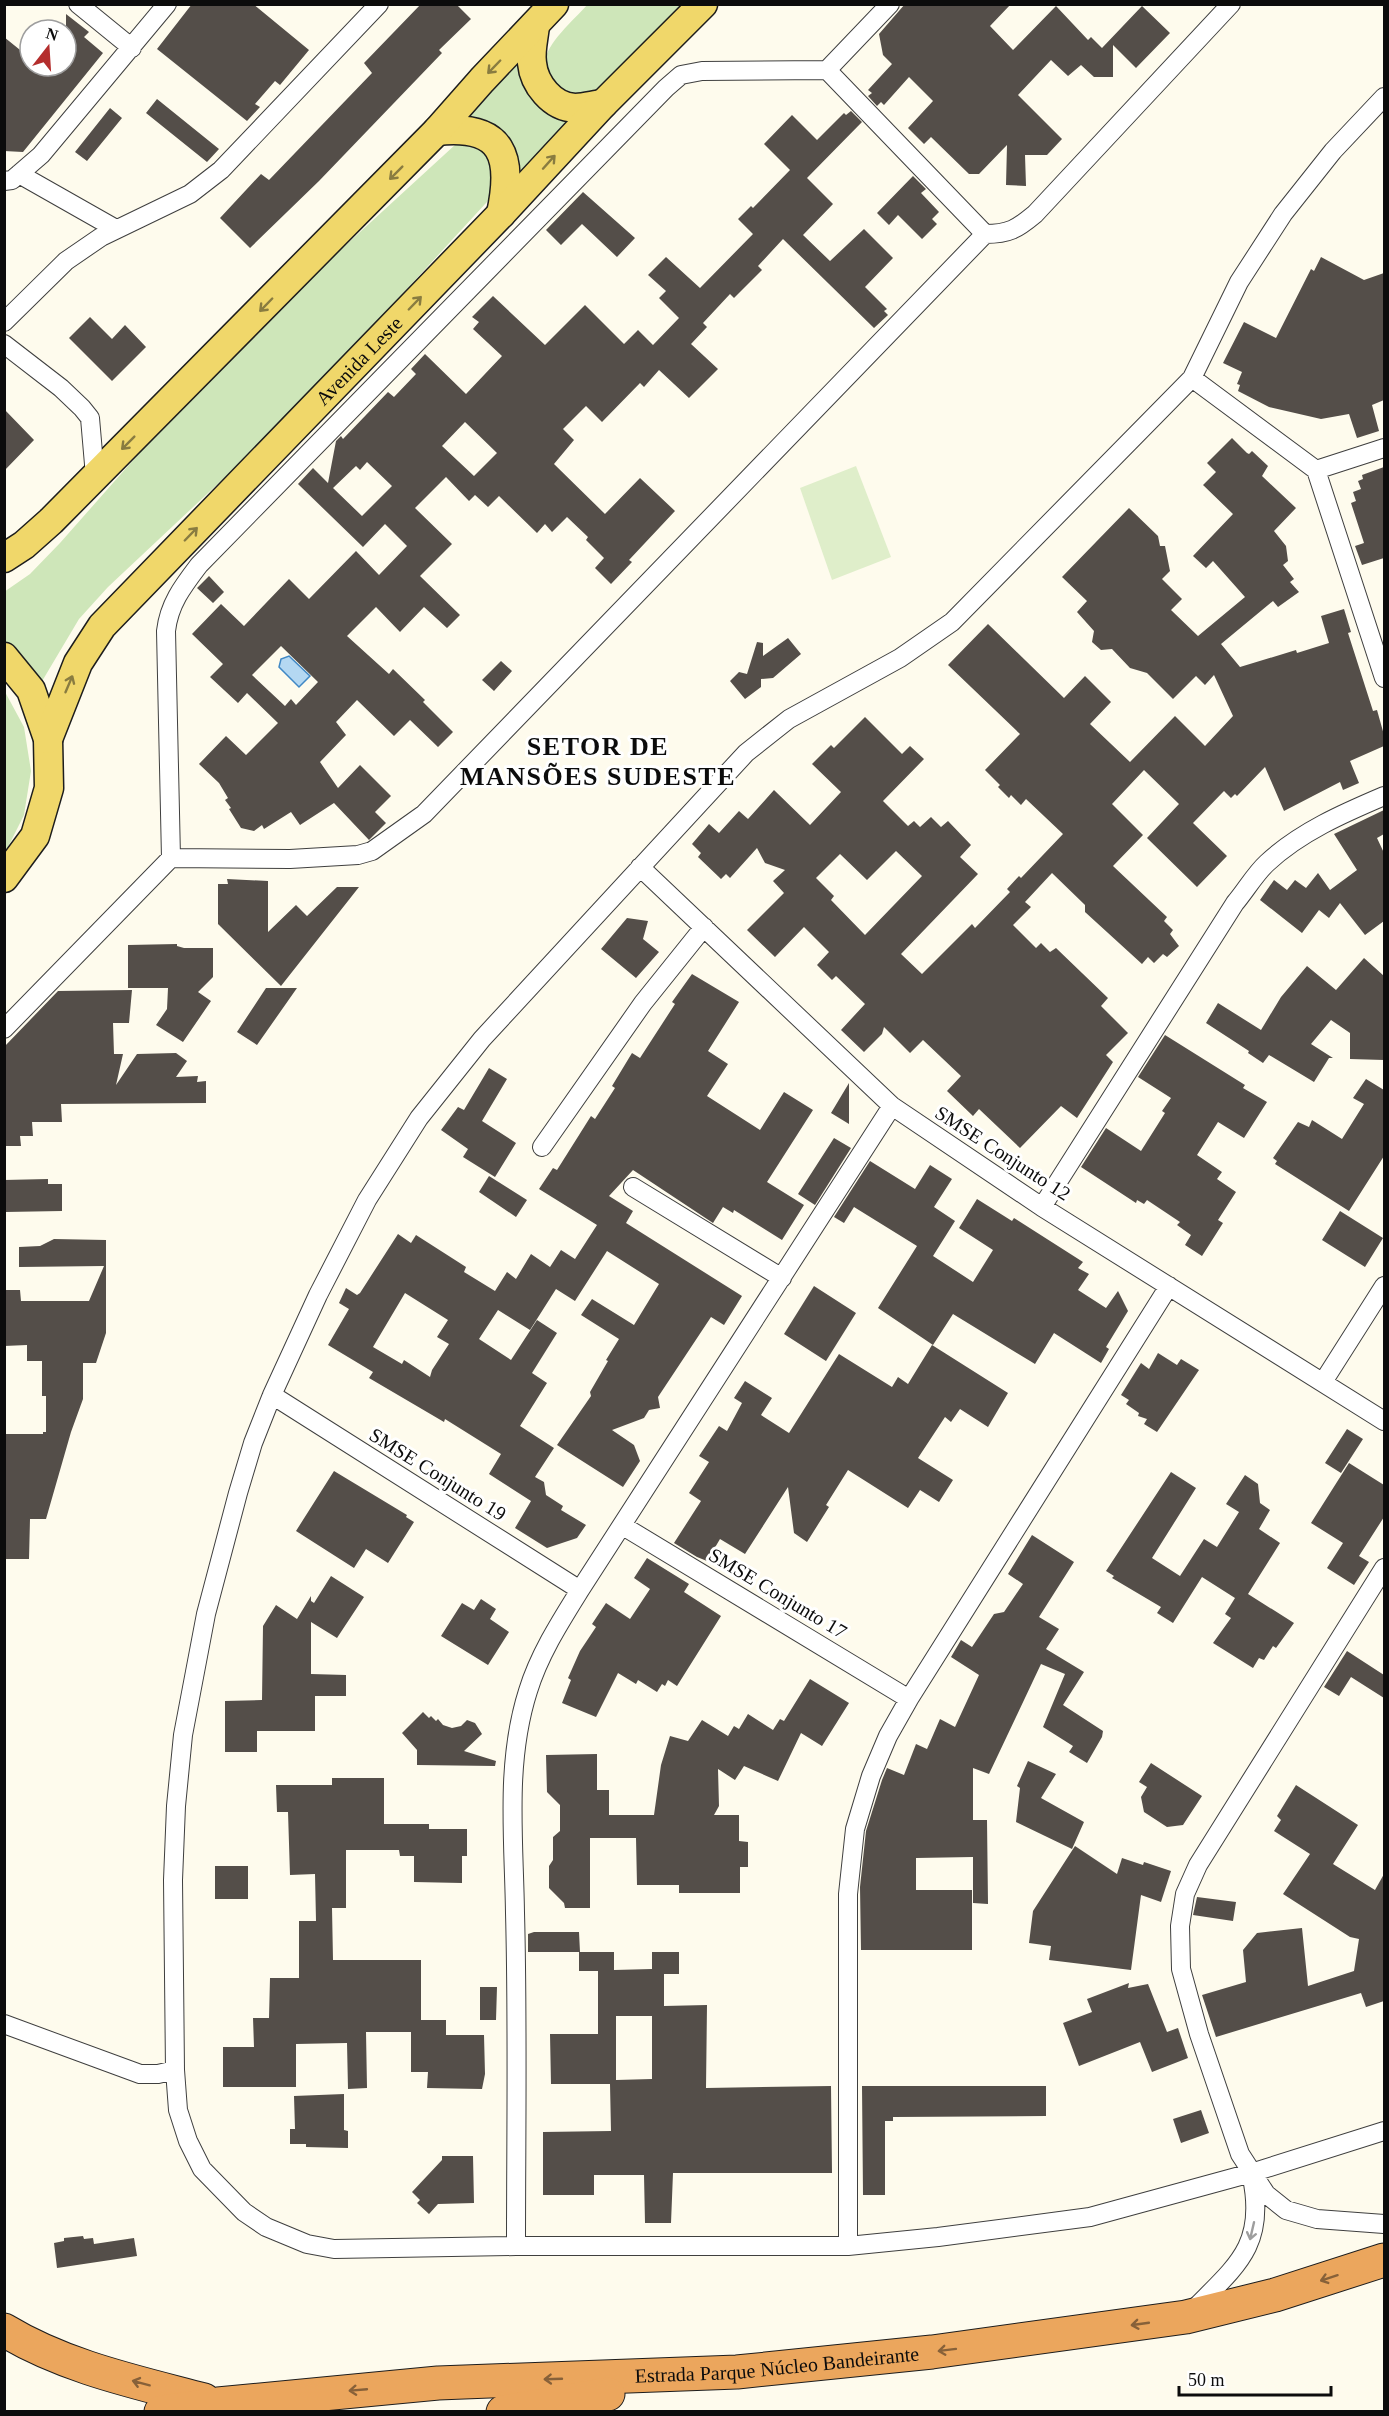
<svg xmlns="http://www.w3.org/2000/svg" width="1389" height="2416" viewBox="0 0 1389 2416" font-family="Georgia,serif">
  <style>
    .green { fill: #cee6b9 }
    .pitch { fill: #dfeeca }
    .water { fill: #b4d8f2; stroke: #4088c5; stroke-width: 1.5 }
    .building { fill: #544e49; fill-rule: evenodd }
    .lines { fill: none; stroke-linecap: round; stroke-linejoin: round }
    .street-casing { stroke: #3f3f3f; stroke-width: 20 }
    .primary-casing { stroke: #1d1d1d; stroke-width: 31 }
    .highway-casing { stroke: #1d1d1d; stroke-width: 35 }
    .street { stroke: #fff; stroke-width: 18 }
    .primary { stroke: #f0d76a; stroke-width: 28 }
    .highway { stroke: #eba65d; stroke-width: 33 }
    .oneway { stroke: #897c40 }
    .oneway2 { stroke: #9e9e9e }
    .oneway3 { stroke: #876139 }
    .labels { text-anchor: middle; stroke-width: 6; stroke-linejoin: round; paint-order: stroke }
    .street-label { font-size: 20px; fill: #0c0c0c; stroke: #fff }
    .district-label { font-size: 26px; font-weight: bold; letter-spacing: 1.5px; fill: #0c0c0c; stroke: #fff }
  </style>
  <rect width="100%" height="100%" fill="#fefbed"/>
  <path class="green" d="M587,5H685L590,95L579,96L555,90C552,82 546,72 545,63C545,44 575,19 587,5Z
    M523,59L582,120L523,179L512,147L457,124Z
    M456,144L481,149L492,157L498,190L289,417L108,587L79,619L38,688L5,645L4,592L30,574L60,543L226,355Z
    M4,690L24,727L31,771L24,815L5,853Z"/>
  <path class="pitch" d="M856,466L891,557L832,580L800,488Z"/>
  <path class="water" d="M289,656L310,676L299,687L279,667L281,659Z"/>
  <path class="building" d="M192,4H253L309,50L280,85L275,81L255,104L260,107L247,121L157,49Z
    M421,4H456L471,19L439,50L442,53L319,181L250,248L220,218L261,174L269,180L372,73L364,63Z
    M905,4H1011L990,26L1013,50L1056,6L1088,40L1091,37L1102,48L1142,6L1170,33L1136,68L1113,45V77H1094L1081,65L1068,76L1051,60L1018,95L1062,139L1047,155H1025L1026,186L1006,185L1007,145L979,174H969L931,137L924,144L908,128L933,101L909,77L884,105L881,102L877,106L868,96L872,93L868,90L892,64L883,55L879,34Z
    M66,14L89,32L84,37L103,53L23,152L4,151V37L30,58V66H66Z
    M157,99L219,149L207,162L146,113Z
    M110,108L122,118L87,161L75,152Z
    M851,111L862,122L807,178L833,204L803,235L830,261L864,229L893,258L865,287L887,309L884,311L888,315L874,328L783,239L758,266L762,270L734,298L730,294L703,323L707,327L691,344L718,369L689,398L659,370L644,387L640,383L602,422L586,406L563,429L574,440L554,464L605,514L640,478L675,511L629,560L632,562L611,584L595,568L604,558L586,540L588,537L567,517L552,532L545,524L537,533L499,496L488,507L475,495L469,501L446,477L415,508L452,544L420,576L460,615L447,628L424,607L400,632L376,607L347,636L389,674L393,669L425,700L423,702L453,732L438,747L410,720L394,736L357,700L336,722L346,735L320,762L338,788L360,765L391,796L375,812L386,823L369,840L334,803L300,825L291,812L264,829L262,825L254,831L241,828L229,809L231,808L225,800L228,798L219,783L199,764L226,736L246,755L278,723L247,693L238,703L210,677L223,664L192,634L221,604L244,626L289,579L309,599L356,551L379,575L407,546L385,524L363,547L298,484L313,468L328,483L336,441L341,436L343,439L388,392L394,397L416,374L411,369L425,354L466,394L502,356L473,329L479,322L472,317L493,296L545,345L585,305L624,344L638,330L653,345L679,318L659,298L666,291L648,275L666,257L700,288L753,234L738,219L751,206L753,208L790,170L764,144L792,115L817,140L844,113L846,115ZM465,422L497,453L474,476L442,446ZM367,462L392,486L362,516L333,488L356,466L360,470ZM281,646L318,682L296,705L291,699L285,706L252,675Z
    M913,176L926,189L921,193L939,212L932,219L937,224L922,239L898,215L889,225L877,213Z
    M583,192L635,238L617,257L582,224L561,245L546,230Z
    M1321,257L1364,280L1384,273V400L1372,405L1379,431L1357,438L1349,414L1321,419L1269,407L1238,391L1240,385L1237,384L1242,372L1223,363L1244,322L1276,338L1311,269L1314,271Z
    M90,317L112,339L125,325L146,347L112,381L69,338Z
    M4,409L34,440L4,471Z
    M1232,438L1247,453L1249,454L1252,451L1268,466L1262,476L1296,508L1274,531L1286,546L1288,561L1283,565L1294,579L1290,582L1299,592L1278,607L1273,601L1221,644L1240,667L1296,650L1297,653L1329,643L1321,616L1344,609L1351,632L1348,633L1373,711L1377,710L1384,735V746L1350,761L1359,783L1343,790L1340,782L1284,811L1265,767L1237,796L1235,794L1231,798L1224,791L1193,823L1227,856L1197,887L1147,838L1179,804L1144,770L1112,804L1143,835L1113,866L1167,917L1164,921L1173,930L1170,934L1179,946L1167,957L1163,954L1154,963L1148,957L1142,964L1085,912V905L1052,873L1025,902L1031,907L1013,925L1036,948L1041,943L1050,952L1056,948L1108,998L1101,1006L1128,1033L1106,1055L1113,1062L1077,1118L1061,1106L1020,1148L979,1109L973,1116L947,1091L961,1076L923,1040L910,1053L884,1027L882,1034L864,1052L841,1030L865,1004L836,976L832,980L817,965L829,952L804,927L775,957L747,930L784,893L773,881L785,870L765,863L757,848L730,878L726,874L721,879L698,857L701,853L692,844L709,824L719,833L739,811L748,819L774,790L810,825L841,792L812,764L831,745L834,748L865,717L902,754L910,746L924,759L883,801L908,826L914,821L920,827L931,817L941,827L948,821L971,845L960,857L978,874L901,954L922,974L972,924L975,928L1010,892L1007,889L1019,876L1021,878L1063,834L1026,799L1021,805L1011,795L1009,798L998,787L1000,785L985,770L1020,734L948,665L988,624L1064,698L1085,676L1111,702L1090,724L1130,762L1175,716L1205,746L1233,716L1214,675L1205,685L1196,676L1173,699L1147,673L1130,668L1112,649L1101,650L1092,642L1094,631L1077,612L1087,601L1062,577L1129,508L1158,536L1160,546H1165L1170,571L1162,579L1182,599L1171,610L1198,636L1245,597L1213,561L1206,568L1193,556L1233,514L1203,485L1216,472L1207,463ZM896,851L922,876L865,935L831,900L834,896L816,878L840,854L867,880Z
    M1384,467V558L1362,565L1355,546L1364,543L1351,503L1356,501L1353,492L1361,489L1358,481L1363,479L1362,475Z
    M209,576L224,592L213,603L197,588Z
    M788,638L801,654L773,678L761,679V687L745,699L730,681L739,672L747,674L757,642L763,643V656Z
    M501,661L512,671L494,691L482,680Z
    M1384,810V834L1377,838L1384,853V921L1365,935L1340,903L1329,918L1319,910L1302,933L1260,900L1274,880L1287,890L1295,880L1306,888L1318,873L1330,890L1357,870L1334,834Z
    M227,879L268,881V932L296,905L307,916L337,887H359L281,986L218,924V884H228Z
    M627,918L648,921L643,939L659,952L636,978L601,949Z
    M177,944V946L184,948H213V977L198,992L211,1001L183,1042L156,1025L167,1009L168,988H128V945Z
    M1364,958L1384,976V1060L1350,1059V1033L1331,1020L1311,1044L1333,1058H1329L1314,1082L1269,1055L1263,1063L1248,1053L1249,1051L1206,1023L1218,1003L1261,1030L1281,997L1307,966L1336,990Z
    M692,974L739,1002L708,1051L728,1064L707,1096L760,1130L784,1092L813,1110L767,1182L804,1205L782,1240L734,1210L733,1213L723,1207L713,1223L633,1170L609,1196L633,1211L626,1223L742,1296L724,1325L711,1317L658,1397L660,1408L649,1410L644,1418L612,1430L634,1445L640,1461L623,1487L557,1445L591,1396L590,1392L608,1361L606,1360L619,1339L581,1315L592,1299L634,1325L659,1284L607,1251L575,1301L556,1289L530,1330L498,1310L479,1339L511,1360L537,1320L557,1333L532,1373L547,1383L520,1426L554,1448L535,1477L544,1482L546,1495L563,1506L561,1510L586,1525L577,1538L547,1548L515,1528L531,1501L489,1474L501,1454L445,1419L444,1422L369,1378L373,1372L328,1345L349,1309L339,1303L346,1288L357,1295L360,1293L398,1234L411,1243L416,1235L466,1267L464,1272L495,1291L507,1272L516,1279L531,1254L550,1267L561,1250L575,1259L597,1225L539,1189L553,1168L557,1170L591,1116L595,1119L615,1088L612,1086L632,1053L640,1058L675,1004L672,1002ZM405,1293L448,1320L437,1337L449,1344L432,1370L430,1377L404,1360L402,1364L373,1347Z
    M266,988H297L257,1045L237,1032Z
    M132,990L129,1023H113L114,1054H123L116,1085L137,1054L176,1053L187,1061L176,1077L198,1076L197,1082L206,1081V1103L61,1104L62,1122H32L33,1136H20L21,1146H4V1047L58,991Z
    M1165,1035L1245,1085L1243,1088L1267,1102L1244,1138L1218,1122L1197,1155L1222,1172L1217,1179L1236,1192L1218,1220L1223,1223L1202,1256L1185,1245L1191,1235L1177,1225L1180,1222L1147,1200L1144,1204L1137,1200L1136,1203L1081,1167L1106,1128L1141,1151L1165,1113L1162,1111L1171,1098L1138,1077Z
    M489,1068L507,1079L482,1121L516,1143L495,1177L463,1157L468,1149L441,1130L458,1107L464,1110Z
    M1366,1079L1384,1090V1156L1349,1211L1275,1164L1277,1161L1273,1158L1298,1122L1309,1127L1312,1120L1342,1139L1364,1104L1353,1098Z
    M849,1083V1124L831,1113Z
    M834,1138L851,1148L815,1205L798,1194Z
    M870,1161L915,1189L930,1165L952,1179L934,1207L955,1221L933,1256L973,1282L993,1250L959,1228L977,1199L1012,1221L1014,1218L1083,1262L1078,1268L1089,1274L1078,1290L1106,1308L1118,1291L1128,1311L1106,1347L1109,1349L1101,1363L1054,1333L1035,1364L953,1314L933,1345L878,1308L917,1246L854,1207L844,1223L834,1217Z
    M489,1176L527,1200L516,1217L479,1192Z
    M48,1179V1184H62V1211L5,1212L4,1180Z
    M1340,1211L1383,1238L1365,1267L1322,1240Z
    M54,1239L106,1240V1333L96,1363H83V1399L71,1432L46,1519H30L29,1559H4V1434H43V1432H46V1396H42V1361H27V1345L4,1346V1290H20L21,1301H89L104,1266L19,1267V1247L40,1246Z
    M814,1286L856,1313L826,1361L784,1334Z
    M932,1345L1008,1393L988,1427L960,1409L951,1422L945,1417L918,1458L953,1480L939,1502L920,1490L908,1508L848,1470L826,1505L829,1507L807,1542L794,1533L788,1487L745,1554L720,1539L707,1561L697,1557L674,1543L701,1501L689,1493L709,1462L699,1456L719,1426L727,1431L742,1403L734,1398L745,1381L772,1398L761,1415L789,1433L839,1354L892,1387L898,1377L908,1384Z
    M1158,1353L1177,1365L1181,1359L1199,1370L1157,1432L1144,1424L1147,1419L1138,1416L1139,1413L1126,1404L1129,1400L1121,1395L1141,1363L1149,1369Z
    M1347,1429L1363,1439L1341,1473L1325,1463Z
    M1349,1463L1384,1485V1517L1359,1556L1369,1562L1354,1585L1327,1568L1343,1543L1311,1523Z
    M334,1471L407,1515L406,1517L414,1522L388,1563L366,1549L354,1568L296,1531Z
    M1171,1472L1196,1488L1152,1558L1180,1576L1204,1539L1217,1547L1239,1512L1226,1504L1245,1475L1258,1484L1260,1503L1270,1510L1259,1529L1280,1543L1248,1594L1294,1623L1276,1648L1273,1646L1264,1660L1259,1658L1253,1668L1213,1643L1231,1618L1225,1614L1235,1598L1202,1577L1173,1623L1157,1613L1161,1607L1112,1578L1114,1576L1106,1571Z
    M1032,1535L1074,1562L1039,1617L1059,1629L1046,1649L1084,1672L1063,1705L1103,1731L1102,1737L1087,1763L1069,1752L1073,1746L1043,1727L1065,1674L1041,1664L989,1774L973,1768V1820H987L988,1904L973,1903V1857L916,1858V1890H972V1950H861L860,1887L866,1831L882,1780L887,1768L904,1775L916,1744L927,1749L940,1719L955,1727L979,1675L951,1657L961,1640L972,1647L994,1614L1004,1612L1023,1584L1008,1574Z
    M647,1558L689,1584L684,1592L721,1616L677,1686L668,1680L665,1686L662,1684L657,1692L638,1680L636,1684L618,1673L596,1717L562,1703L571,1680L568,1678L580,1651L596,1627L592,1624L606,1603L630,1619L650,1589L634,1578Z
    M331,1576L364,1597L337,1638L311,1622V1674L346,1675V1696H315V1731H257V1752H225V1701L262,1700L263,1626L276,1605L297,1619L311,1596V1601L314,1603Z
    M481,1599L496,1609L490,1619L509,1632L488,1665L441,1636L462,1603L474,1610Z
    M1347,1651L1384,1675V1698L1351,1677L1339,1696L1324,1687Z
    M810,1679L849,1703L822,1746L801,1733L778,1781L744,1766L735,1780L718,1769L719,1806L714,1815H739V1841L748,1842V1867H740V1893H679V1885H637L636,1838H590V1908H565L564,1903L549,1888V1866L553,1860V1837L560,1831V1805L547,1792L546,1755L597,1754V1790H609V1815H654L661,1765L670,1736L688,1741L702,1720L728,1736L734,1726L739,1729L748,1714L773,1730L780,1719L784,1721Z
    M423,1712L429,1718L431,1716L436,1721L438,1719L443,1725L452,1728L461,1726L467,1720L475,1723L482,1734L464,1751L496,1761L495,1766L417,1765V1750L402,1733Z
    M1028,1761L1056,1774L1041,1798L1084,1822L1072,1849L1016,1822L1020,1788L1017,1786Z
    M1151,1763L1202,1796L1183,1825L1167,1827L1144,1812L1141,1797L1147,1787L1139,1782Z
    M332,1778H384V1824H429V1829H467V1856H462V1883L414,1882V1856H400L399,1850H346V1908H332L333,1960H421V2020H446V2035H484L485,2074L482,2089L427,2088L428,2072H411V2032H366L367,2088L348,2089L347,2043L296,2044V2087H223V2047H254L253,2018H269L270,1978H299V1921H316L315,1874L290,1875L288,1812H277L276,1785H332Z
    M1296,1785L1358,1825L1333,1864L1375,1890L1384,1874V2001L1366,2007L1361,1993L1216,2037L1202,1995L1246,1982L1243,1950L1257,1933L1302,1928L1308,1986L1354,1971L1359,1939L1350,1937L1283,1894L1310,1854L1274,1831L1281,1820L1277,1816Z
    M1075,1846L1117,1874L1122,1858L1143,1865L1144,1862L1171,1871L1161,1902L1141,1895L1131,1970L1049,1960L1051,1946L1029,1943L1033,1911Z
    M215,1866H248V1899H215Z
    M1197,1897L1236,1902L1233,1921L1193,1915Z
    M534,1932H579L580,1952H614V1970L652,1969V1952H679V1974H664V2006L707,2005L706,2088L831,2086L832,2173H673L671,2223H645L644,2175H594V2195H543V2132L611,2131L610,2084H551L550,2034H598V1971H579V1952H528V1934ZM616,2016H652V2079L616,2080Z
    M1129,1983L1128,1988L1148,1984L1167,2032L1178,2028L1188,2058L1152,2072L1140,2042L1079,2066L1063,2023L1092,2012L1087,1999Z
    M480,1987H497L496,2020H480Z
    M862,2086H1046V2116L893,2117V2121H885V2195H863Z
    M344,2094V2130L348,2131V2148L306,2147V2144H290V2129H295L294,2096Z
    M1201,2110L1209,2133L1181,2143L1173,2119Z
    M442,2156H473L474,2203L438,2204L429,2214L417,2203L420,2200L412,2192L442,2160Z
    M83,2236L84,2239L93,2238L94,2244L134,2238L137,2256L57,2268L54,2243L64,2241V2238Z"/>
  <g class="lines">
    <defs>
      <path id="street" d="M78,4L132,48
        M827,70L985,234C1009,234 1017,229 1035,214L1231,4
        M1384,97L1333,151L1283,214L1239,282L1192,378L952,622L900,658L789,719L746,753L482,1039L419,1118L367,1200L318,1295L272,1395L253,1443L238,1493L206,1614L183,1735L176,1806L173,1880L175,2070L178,2110L188,2141L202,2169L244,2212L266,2227L307,2244L334,2249L516,2246H848L938,2237L1090,2217L1251,2173L1384,2131
        M19,174L116,229
        M4,181L12,180L41,155L167,4
        M4,322L66,261L101,237L190,194L221,170L379,4
        M4,344L61,388L82,408L90,418L95,476
        M1192,378L1316,470
        M1384,448L1316,470L1384,678
        M171,858L166,631C169,604 183,586 199,565L666,88L681,75L702,71L827,70L890,4
        M640,867L892,1106L1042,1207L1384,1421
        M4,1029L171,858L290,859L358,855L372,851L424,814L985,234
        M542,1147L643,1003L704,927
        M633,1187L782,1278
        M1042,1207L1235,903C1246,890 1255,874 1267,863C1300,832 1344,813 1384,796
        M1323,1382L1384,1286
        M272,1395L580,1590
        M623,1526L909,1699
        M1384,1568L1198,1865L1185,1894L1180,1926L1181,1969L1199,2034L1240,2154L1266,2194L1286,2210L1317,2219L1384,2224
        M4,2024L140,2074H158L175,2070
        M516,2246C516,2135 518,2024 515,1913C514,1839 505,1763 528,1691C539,1655 560,1622 580,1590L892,1106
        M848,2246V1894L855,1829L871,1776L888,1736L909,1699L1169,1286
        M1192,2311C1236,2266 1266,2246 1252,2178"/>
      <g id="primary">
        <path d="M535,25C534,37 530,51 532,63C534,84 552,107 575,108C584,108 594,105 603,104"/>
        <path d="M437,131C504,124 513,157 501,214"/>
        <path d="M4,558L24,545L51,521L437,131L482,80L554,4"/>
        <path d="M4,657L31,690L48,739L49,788L35,836L4,878"/>
        <path id="s1" d="M48,739L78,663L102,626L501,214L603,104L703,4"/>
      </g>
      <g id="highway">
        <path d="M4,2330C65,2367 136,2382 204,2400"/>
        <path id="s2" d="M161,2412L218,2404L438,2383L737,2372L932,2352L1186,2317L1275,2295L1384,2260"/>
        <path d="M503,2412L608,2394"/>
      </g>
    </defs>
    <use href="#street" class="street-casing"/>
    <use href="#primary" class="primary-casing"/>
    <use href="#highway" class="highway-casing"/>
    <use href="#street" class="street"/>
    <use href="#primary" class="primary"/>
    <use href="#highway" class="highway"/>
  </g>
  <defs><path id="oneway-shaft" d="M-6 0H5M1.5-3L5.5 0L1.5 3" fill="none" stroke-width="1.6" stroke-linecap="round" stroke-linejoin="round" transform="scale(1.5)"/></defs>
  <g class="oneway">
    <use href="#oneway-shaft" transform="translate(494 67) rotate(134)"/>
    <use href="#oneway-shaft" transform="translate(549 162) rotate(-48)"/>
    <use href="#oneway-shaft" transform="translate(396 173) rotate(135)"/>
    <use href="#oneway-shaft" transform="translate(415 303) rotate(-46)"/>
    <use href="#oneway-shaft" transform="translate(266 305) rotate(134)"/>
    <use href="#oneway-shaft" transform="translate(128 443) rotate(135)"/>
    <use href="#oneway-shaft" transform="translate(191 534) rotate(-46)"/>
    <use href="#oneway-shaft" transform="translate(69 684) rotate(-67)"/>
  </g>
  <use class="oneway2" href="#oneway-shaft" transform="translate(1252 2231) rotate(103)"/>
  <g class="oneway3">
    <use href="#oneway-shaft" transform="translate(1329 2278) rotate(162)"/>
    <use href="#oneway-shaft" transform="translate(1140 2324) rotate(172)"/>
    <use href="#oneway-shaft" transform="translate(947 2350) rotate(173)"/>
    <use href="#oneway-shaft" transform="translate(553 2379) rotate(178)"/>
    <use href="#oneway-shaft" transform="translate(141 2383) rotate(-165)"/>
    <use href="#oneway-shaft" transform="translate(358 2390) rotate(175)"/>
  </g>
  <g class="labels">
    <g class="street-label">
      <text dy="7" stroke="none"><textPath href="#s1" startOffset="495">Avenida Leste</textPath></text>
      <text transform="translate(1003 1153) rotate(33)" y="7">SMSE Conjunto 12</text>
      <text transform="translate(438 1474) rotate(32)" y="7">SMSE Conjunto 19</text>
      <text transform="translate(778 1593) rotate(31)" y="7">SMSE Conjunto 17</text>
      <text dy="7" stroke="none"><textPath href="#s2" startOffset="618">Estrada Parque Núcleo Bandeirante</textPath></text>
    </g>
    <g class="district-label">
      <text x="598" y="755">SETOR DE<tspan x="598" dy="30">MANSÕES SUDESTE</tspan></text>
    </g>
  </g>
  <rect width="1389" height="2416" fill="none" stroke="#0c0c0c" stroke-width="12"/>
  <g transform="translate(48 48) rotate(17)"><circle r="28" fill="#ffffff" stroke="#9e9e9e" stroke-width="1.5"/>
  <path d="M0-4.5L10 22L0 15L-10 22Z" fill="#b42e2d"/>
  <text y="-9" font-size="16" font-weight="bold" text-anchor="middle" fill="#0c0c0c">N</text>
  </g>
  <path d="M1179 2386v9h152v-9" fill="none" stroke="#0c0c0c" stroke-width="3"/>
  <text x="1188" y="2386" font-size="18" fill="#0c0c0c" stroke="#ffffff" stroke-width="4.5" paint-order="stroke">50 m</text>
</svg>
